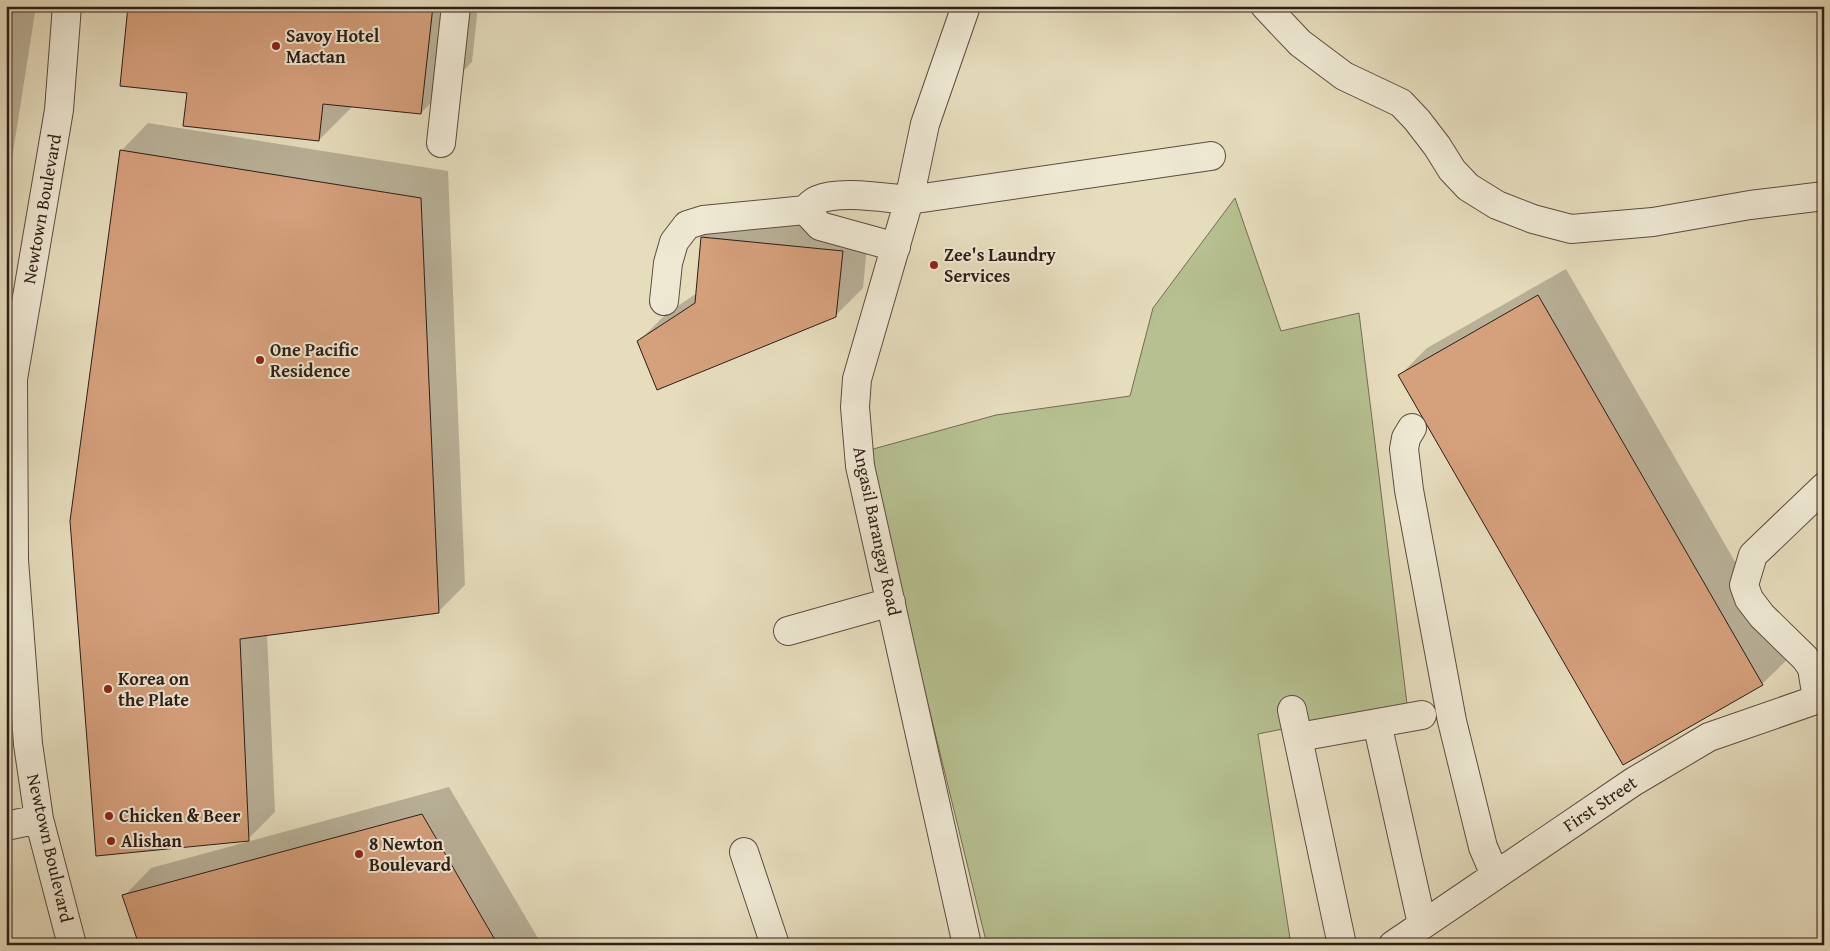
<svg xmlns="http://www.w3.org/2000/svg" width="1830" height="951" viewBox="0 0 1830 951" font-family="'Gentium Book Plus',serif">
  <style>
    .green { fill: #b6c090; stroke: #726e54 }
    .shadow { fill: #0003 }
    .building { fill: #d5a07c; stroke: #2e1d17 }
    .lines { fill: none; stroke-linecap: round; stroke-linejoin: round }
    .minor-casing { stroke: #5c4d40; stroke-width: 30 }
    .minor { stroke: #efe9d4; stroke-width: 28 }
    .poi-dot { fill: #8f2418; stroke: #efe9d4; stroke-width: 2 }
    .labels { text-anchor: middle; stroke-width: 4; stroke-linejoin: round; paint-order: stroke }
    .poi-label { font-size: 18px; font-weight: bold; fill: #2e1d17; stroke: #efe9d4; text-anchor: start }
    .street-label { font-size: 18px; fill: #2e1d17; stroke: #efe9d4 }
  </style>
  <rect width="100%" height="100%" fill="#e6ddbd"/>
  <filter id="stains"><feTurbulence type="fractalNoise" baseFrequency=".004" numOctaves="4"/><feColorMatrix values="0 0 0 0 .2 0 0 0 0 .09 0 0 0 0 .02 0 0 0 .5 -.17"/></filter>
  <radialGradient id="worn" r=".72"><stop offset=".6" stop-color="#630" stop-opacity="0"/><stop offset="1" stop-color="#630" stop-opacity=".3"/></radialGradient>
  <path class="green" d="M1235,198L1281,331L1359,313L1407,704L1258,734L1291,945H987L866,451L996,415L1130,396L1153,308Z"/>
  <path class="shadow" d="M6,6H36L6,197Z
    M130,6H478L472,62L421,113L353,106L319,140L188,92Z
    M148,123L448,171L465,585L438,612L267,634L275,812L248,839L121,151Z
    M730,210L869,224L863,288L835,316L638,342L666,314L697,293L702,237Z
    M1566,269L1790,657L1762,684L1400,375L1427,348Z
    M6,680L10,692L6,696Z
    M449,787L542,945H141L124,896L151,868Z"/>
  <path class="building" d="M128,6H433L421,114L323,104L319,141L183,126L187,93L120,86Z
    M120,150L421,198L439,613L240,639L249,841L96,856L70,521Z
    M701,237L843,251L836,317L657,390L637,341L695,303Z
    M1538,295L1763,685L1623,765L1398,375Z
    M422,814L498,945H139L122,895Z"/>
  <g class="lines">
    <defs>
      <path id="minor" d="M67,6L59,110L13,379L14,560L28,744L39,819L72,945
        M966,6L925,124L909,200L857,379L855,407L860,466L967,945
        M1265,6L1300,43L1344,76L1401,103L1417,120L1437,146L1452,170L1468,187L1497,205L1533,219L1571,229L1653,222L1750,205L1824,196
        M441,143L456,6
        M805,210C809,206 813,201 817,200C840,190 884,198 909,200L1211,156
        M664,301L668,263L674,242L687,225L703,220L805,210L820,226L896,247
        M1412,428L1406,438L1404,449L1409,490L1452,721L1483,847L1495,875
        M788,631L891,602
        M1817,699L1812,668L1805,658L1762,616L1749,599L1744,585L1753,555L1824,487
        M1292,710L1342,945
        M1377,723L1422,924
        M1299,737L1422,715
        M6,826L39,819
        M744,852L775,945
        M1393,945L1633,782L1709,737L1824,697"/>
    </defs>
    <use href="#minor" class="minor-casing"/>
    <use href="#minor" class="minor"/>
  </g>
  <g class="poi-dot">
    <circle cx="276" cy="46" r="5"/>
    <circle cx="934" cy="265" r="5"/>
    <circle cx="260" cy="360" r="5"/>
    <circle cx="108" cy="689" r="5"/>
    <circle cx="109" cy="816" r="5"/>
    <circle cx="111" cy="841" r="5"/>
    <circle cx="359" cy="854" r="5"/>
  </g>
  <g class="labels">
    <g class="poi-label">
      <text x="286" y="42">Savoy Hotel<tspan x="286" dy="21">Mactan</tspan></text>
      <text x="944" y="261">Zee's Laundry<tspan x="944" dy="21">Services</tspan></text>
      <text x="270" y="356">One Pacific<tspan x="270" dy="21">Residence</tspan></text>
      <text x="118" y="685">Korea on<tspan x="118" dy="21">the Plate</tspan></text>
      <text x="119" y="822">Chicken &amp; Beer</text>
      <text x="121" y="847">Alishan</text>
      <text x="369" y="850">8 Newton<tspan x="369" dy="21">Boulevard</tspan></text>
    </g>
    <g class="street-label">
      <text transform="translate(42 209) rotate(-80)" y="6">Newtown Boulevard</text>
      <text transform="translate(877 531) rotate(78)" y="6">Angasil Barangay Road</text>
      <text transform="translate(1600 804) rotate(-34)" y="6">First Street</text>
      <text transform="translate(50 848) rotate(77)" y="6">Newtown Boulevard</text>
    </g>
  </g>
  <rect width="1830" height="951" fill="none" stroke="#e6ddbd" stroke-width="25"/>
  <rect x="8" y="8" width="1815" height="936" fill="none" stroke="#2e1d17" stroke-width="2.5"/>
  <rect x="12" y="12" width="1805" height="926" fill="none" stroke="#2e1d17"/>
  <rect width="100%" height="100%" filter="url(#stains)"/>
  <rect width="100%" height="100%" fill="url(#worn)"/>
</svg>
